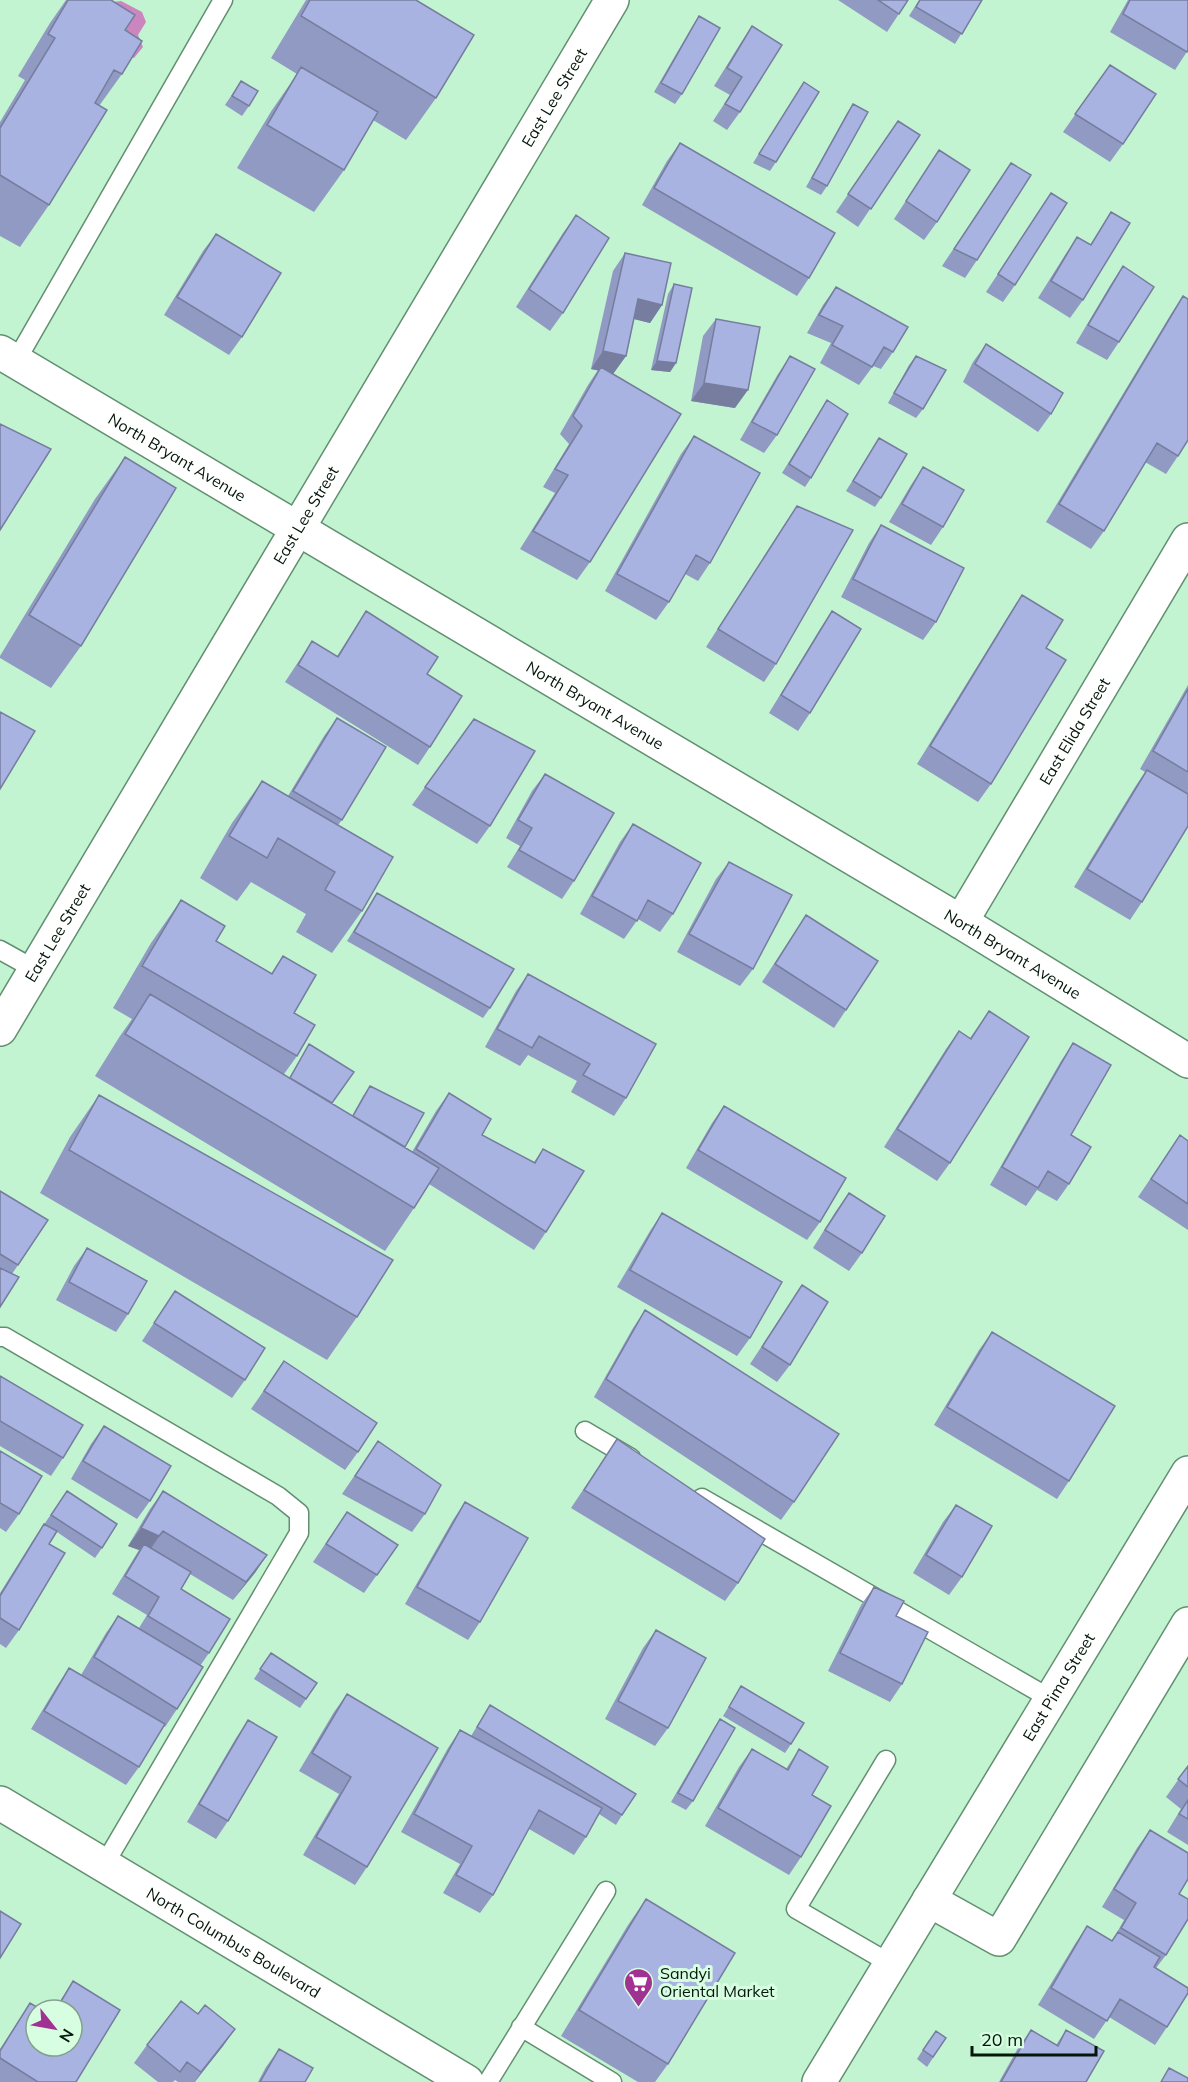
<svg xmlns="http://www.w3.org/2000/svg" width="1188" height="2082" viewBox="0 0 1188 2082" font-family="Mulish,sans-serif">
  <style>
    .water { fill: #cc86bf }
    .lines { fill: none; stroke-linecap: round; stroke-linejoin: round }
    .service-casing { stroke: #628f70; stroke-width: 21 }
    .minor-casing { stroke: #628f70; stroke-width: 36 }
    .tertiary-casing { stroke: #628f70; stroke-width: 36 }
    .service { stroke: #fff; stroke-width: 18 }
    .minor { stroke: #fff; stroke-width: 33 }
    .tertiary { stroke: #fff; stroke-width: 33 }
    .wall { fill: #909ac2 }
    .shaded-wall { fill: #767d9e }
    .building { fill: #a8b3e2; stroke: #767d9e; stroke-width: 1.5 }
    .labels { text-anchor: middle; stroke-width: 6; stroke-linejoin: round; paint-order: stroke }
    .street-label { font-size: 16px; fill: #04160a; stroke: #d8fee2 }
    .poi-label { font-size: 16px; fill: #04160a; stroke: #d8fee2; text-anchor: start }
  </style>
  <rect width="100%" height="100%" fill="#c3f4d1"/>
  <path class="water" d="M121,1L142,12L146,22L138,35L143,47L134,58L124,56L113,2Z"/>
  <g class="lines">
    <defs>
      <path id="service" d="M16,361L223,0
        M0,950L36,970
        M0,1337H5L278,1496L299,1513V1533L104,1865
        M585,1431L631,1458
        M702,1498L1051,1699
        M886,1760L796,1909L891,1964
        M521,2027L612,2082
        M488,2082L606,1891"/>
      <g id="minor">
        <path id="s1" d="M0,352L961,922L1188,1061"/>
        <path id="s2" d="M961,922L1188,540"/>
        <path id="s3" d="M0,1029L612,0"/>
        <path d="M929,1900L999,1939L1188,1624"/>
      </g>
      <g id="tertiary">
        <path id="s4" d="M0,1803L467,2082"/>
        <path id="s5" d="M819,2082L1188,1473"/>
      </g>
    </defs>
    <use href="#service" class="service-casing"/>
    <use href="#minor" class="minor-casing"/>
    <use href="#tertiary" class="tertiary-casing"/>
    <use href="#service" class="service"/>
    <use href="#minor" class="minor"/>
    <use href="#tertiary" class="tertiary"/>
  </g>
  <path class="wall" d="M66,0H111L125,30L122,74L99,106L49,205L20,247L0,236V122L25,80L18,76L50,23Z
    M306,0H416L436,98L406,140L373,120L344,170L314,212L237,168L272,110L297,74L271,58Z
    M838,0H908L887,32Z
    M919,0H982L955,44L909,16Z
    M1128,0H1188V50L1175,70L1110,32Z
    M699,16L682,94L675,104L654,92L693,25Z
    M752,26L740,112L727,130L713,121L730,95L714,86L740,44Z
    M1110,65L1123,144L1110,162L1063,132Z
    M241,81L249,106L242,116L225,105Z
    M804,82L776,162L770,171L753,163Z
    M853,104L827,186L821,195L806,187L847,113Z
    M898,121L920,135L858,227L836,212Z
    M680,143L809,278L797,296L642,205L667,161Z
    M939,150L937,222L924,240L894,219Z
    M1011,163L977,260L965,278L942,266Z
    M1051,193L1015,285L1003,302L986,292Z
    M1111,212L1083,300L1070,318L1038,298L1065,255L1077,237L1090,245Z
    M576,215L563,313L550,331L516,307L563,233Z
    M216,234L242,337L229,355L164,315L203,251Z
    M625,253L662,305L650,323L634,319L626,356L613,374L590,562L577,580L520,549L555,493L543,487L569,444L560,434L588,385L598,370L591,369L613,271Z
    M1123,266L1119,342L1107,360L1076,343L1111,284Z
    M674,284L676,363L670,372L651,370L668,294Z
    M836,287L893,352L881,369L873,366L859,385L820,363L831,343L807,333L823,305Z
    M1183,296L1178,456L1166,474L1145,462L1104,531L1091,549L1046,522L1171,314Z
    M716,319L735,408L691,401L703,336Z
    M986,344L1051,414L1038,432L963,382L973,362Z
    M790,356L777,435L764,453L740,440L778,374Z
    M916,356L923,409L916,418L888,403L909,365Z
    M827,400L811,478L805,487L782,473Z
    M694,436L710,563L698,581L685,574L669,602L656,620L605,591L681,454Z
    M879,438L881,498L875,507L846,491Z
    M125,457L81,646L51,688L0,658V656L95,499Z
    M923,467L943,527L931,545L889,522L911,485Z
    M797,506L776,664L764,682L706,647L785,524Z
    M881,525L936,622L923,640L841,597L869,543Z
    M1022,595L1046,648L991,784L978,802L917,764L1010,613Z
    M366,611L427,674L430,747L418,765L285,682L312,641L337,656Z
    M832,611L810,713L798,731L769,713L820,629Z
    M1188,685V826L1142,902L1130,920L1074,887L1135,787L1145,772L1140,769Z
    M337,718L342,820L338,825L362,911L332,953L296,932L306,914L251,882L237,901L200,878L232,823L262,781L288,796L324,736Z
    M545,774L574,881L562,899L507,867L520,846L506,838L532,791Z
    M425,787L490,826L477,844L412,805Z
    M633,824L673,914L660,932L638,919L624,939L580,914L620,842Z
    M729,862L753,969L740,986L677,952L716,879Z
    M377,893L490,1008L483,1018L347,941Z
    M181,900L216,941L271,974L283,956L294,1013L297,1056L284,1074L289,1078L303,1054L309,1044L332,1103L352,1116L363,1096L370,1086L405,1147L412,1152L436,1111L449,1093L482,1135L534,1162L543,1149L546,1232L534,1250L429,1184L414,1208L385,1251L95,1076L120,1036L132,1019L113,1008L151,943Z
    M806,915L846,1010L834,1028L762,982Z
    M528,974L626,1098L614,1116L571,1092L577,1081L528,1055L520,1066L485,1047L516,991Z
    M989,1011L950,1163L937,1181L884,1147L946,1049L959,1031L970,1038Z
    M1073,1043L1069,1184L1057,1201L1037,1190L1026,1206L990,1185L1061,1061Z
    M99,1095L357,1317L327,1360L40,1193L70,1137Z
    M724,1106L820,1222L807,1240L686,1168L712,1123Z
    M1180,1135L1188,1141V1230L1138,1197Z
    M0,1191L48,1220L12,1274L0,1307Z
    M849,1193L862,1253L849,1271L813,1248L836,1211Z
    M662,1213L750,1338L737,1356L617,1287L650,1231Z
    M87,1248L128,1314L116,1332L56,1300L74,1266Z
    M802,1285L790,1365L777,1382L750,1364Z
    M175,1291L245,1380L232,1398L142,1341Z
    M645,1310L794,1502L781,1520L594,1397L633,1328Z
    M992,1332L1069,1481L1057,1499L934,1425L979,1350Z
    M284,1361L358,1452L345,1470L251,1409Z
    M0,1376L63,1458L51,1476L0,1446Z
    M104,1426L150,1501L137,1519L71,1479L91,1444Z
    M617,1439L738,1583L725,1601L571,1508Z
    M378,1441L425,1514L412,1532L342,1494Z
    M0,1451L19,1514L6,1532L0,1528Z
    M67,1491L102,1548L95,1558L57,1532L49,1544L19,1630L6,1648L0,1644V1593L32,1542Z
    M163,1491L267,1555L233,1600L190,1574L181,1589L209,1653L200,1666L177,1709L165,1727L164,1726L139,1767L126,1785L31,1729L57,1686L69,1668L81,1675L106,1633L118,1616L139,1628L147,1615L112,1594L139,1550L128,1546L150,1509Z
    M465,1502L480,1622L468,1640L405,1604L453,1520Z
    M956,1505L962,1577L949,1595L913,1573L943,1522Z
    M347,1512L398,1545L364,1593L313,1562Z
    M874,1587L896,1616L902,1684L890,1702L828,1671L861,1605Z
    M656,1630L668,1728L655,1746L605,1719L643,1648Z
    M271,1653L317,1683L300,1708L254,1679Z
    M741,1686L791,1744L785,1753L723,1716Z
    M347,1694L367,1867L355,1885L303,1855L339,1794L299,1771L334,1712Z
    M490,1705L622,1815L616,1825L599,1814L586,1837L574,1855L529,1829L493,1895L480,1913L443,1893L460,1864L401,1832L448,1748L460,1730L471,1736Z
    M720,1719L693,1801L686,1810L671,1802L714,1728Z
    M248,1720L228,1821L216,1839L187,1822L236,1738Z
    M752,1749L786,1769L799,1749L812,1795L801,1857L789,1875L705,1826L739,1767Z
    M1188,1766V1845L1167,1832L1181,1809L1166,1797Z
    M1150,1830L1179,1894L1166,1955L1156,1968L1167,2027L1155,2045L1109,2017L1094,2039L1038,2005L1075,1944L1087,1926L1112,1941L1124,1920L1102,1907L1137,1848Z
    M646,1899L668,2064L655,2082H638L561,2036L628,1925Z
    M73,1981L76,2082H0V2049L30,2003L36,2046L72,2010H54Z
    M198,2014L235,2029L223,2046L195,2082H178L175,2080L173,2082H158L134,2063L147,2045Z
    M1031,2030L1056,2045L1066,2030L1086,2082H999L1018,2048Z
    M946,2038L927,2067L917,2059L929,2040Z
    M279,2049L305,2082H258L266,2067Z"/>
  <path class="shaded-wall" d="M638,299L662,305L650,323L626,317Z
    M603,351L626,356L613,374L591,369Z
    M657,361L676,363L670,372L651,370Z
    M704,383L748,390L735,408L691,401Z
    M141,1528L163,1531L147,1554L144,1544L139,1550L128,1546Z
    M267,1555L255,1573L233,1600L246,1582Z
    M235,2029L223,2046L194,2082L201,2072Z"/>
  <path class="building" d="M68,0H111L135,15L125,30L142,41L122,74L114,70L95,103L107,110L49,205L0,175V128L55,38L48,34Z
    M310,0H416L474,35L436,98L301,16Z
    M878,0H908L899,14Z
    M920,0H982L962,34L916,7Z
    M1130,0H1188V50L1187,52L1123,14Z
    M699,16L720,28L682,94L661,83Z
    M752,26L782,45L740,112L725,104L742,77L727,68Z
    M1110,65L1156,94L1123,144L1075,114Z
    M301,67L378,112L344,170L267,125Z
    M241,81L258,91L249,106L232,96Z
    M804,82L819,92L776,162L759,154Z
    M853,104L868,112L827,186L812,178Z
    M898,121L920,135L871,209L848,194Z
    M680,143L835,233L809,278L654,188Z
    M939,150L970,170L937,222L906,201Z
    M1011,163L1031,175L977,260L954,249Z
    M1051,193L1067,203L1015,285L998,274Z
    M1111,212L1130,223L1083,300L1051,281L1077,237L1091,245Z
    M576,215L609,238L563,313L529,289Z
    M216,234L281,273L242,337L177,297Z
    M625,253L671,263L662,305L638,299L626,356L603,351Z
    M1123,266L1154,287L1119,342L1088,325Z
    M674,284L692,288L676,363L657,361Z
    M836,287L908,327L893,352L884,347L872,367L832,345L843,326L819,315Z
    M1183,296L1188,299V440L1178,456L1157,443L1104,531L1059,504Z
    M716,319L760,327L748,390L704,383Z
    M986,344L1063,393L1051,414L975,364Z
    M790,356L815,369L777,435L752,422Z
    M916,356L946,370L923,409L894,393Z
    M601,367L681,414L590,562L533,531L568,475L555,469L582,426L573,416Z
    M827,400L848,414L811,478L789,464Z
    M0,424L51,449L0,530Z
    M694,436L760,473L710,563L696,555L669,602L617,574Z
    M879,438L907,454L881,498L853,481Z
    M125,457L176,488L81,646L29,615Z
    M923,467L964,490L943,527L902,504Z
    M797,506L853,530L776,664L718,629Z
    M881,525L964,568L936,622L853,579Z
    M1022,595L1063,620L1046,648L1066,660L991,784L930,746Z
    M366,611L438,657L427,674L462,696L430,747L298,665L312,641L338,657Z
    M832,611L861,629L810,713L781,695Z
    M1188,689V772L1153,751Z
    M0,712L35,731L0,789Z
    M337,718L386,747L342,820L293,791Z
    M474,719L535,751L490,826L425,787Z
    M1147,770L1188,794V826L1142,902L1087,869Z
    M545,774L614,813L574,881L519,850L532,828L518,820Z
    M262,781L393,857L362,911L325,890L335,872L278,838L267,858L229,836Z
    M633,824L701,863L673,914L648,900L637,921L592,896Z
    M729,862L792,895L753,969L689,934Z
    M377,893L514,969L490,1008L354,932Z
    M181,900L225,926L216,941L272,974L283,956L316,975L294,1013L315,1025L297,1056L142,966Z
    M806,915L878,961L846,1010L775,964Z
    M528,974L656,1044L626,1098L583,1075L590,1064L539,1036L532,1048L497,1029Z
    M150,994L439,1168L414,1208L125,1034Z
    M989,1011L1029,1037L950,1163L897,1129L959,1031L971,1039Z
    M1073,1043L1111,1065L1071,1135L1091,1147L1069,1184L1048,1171L1038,1188L1002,1167Z
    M309,1044L354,1072L332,1103L290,1078Z
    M370,1086L424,1113L405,1147L353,1116Z
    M449,1093L491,1119L482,1135L535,1163L543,1149L584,1171L546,1232L416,1149Z
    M99,1095L393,1260L357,1317L69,1150Z
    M724,1106L846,1178L820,1222L698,1150Z
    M1180,1135L1188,1141V1204L1151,1179Z
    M0,1191L48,1220L18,1265L0,1254Z
    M849,1193L885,1216L862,1253L825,1230Z
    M662,1213L782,1282L750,1338L630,1270Z
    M87,1248L147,1281L128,1314L69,1282Z
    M0,1268L19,1277L0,1307Z
    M802,1285L828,1302L790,1365L762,1347Z
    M175,1291L265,1348L245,1380L154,1323Z
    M645,1310L839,1434L794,1502L606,1379Z
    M992,1332L1115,1406L1069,1481L947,1407Z
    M284,1361L377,1423L358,1452L264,1391Z
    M0,1376L83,1425L63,1458L0,1421Z
    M104,1426L171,1466L150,1501L83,1461Z
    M617,1439L765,1539L738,1583L584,1490Z
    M378,1441L441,1485L425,1514L355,1476Z
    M0,1451L42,1476L19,1514L0,1503Z
    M67,1491L117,1524L102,1548L51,1515Z
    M163,1491L267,1555L246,1582L163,1531L159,1536L141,1528Z
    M465,1502L528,1538L480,1622L417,1587Z
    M956,1505L992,1526L962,1577L926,1555Z
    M347,1512L398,1545L377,1575L326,1544Z
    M44,1524L57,1531L49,1544L65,1553L19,1630L0,1618V1596Z
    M144,1544L191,1572L181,1589L230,1619L209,1653L148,1616L159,1597L125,1576Z
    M874,1587L904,1601L896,1616L928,1632L902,1684L840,1653Z
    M118,1616L203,1667L177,1709L94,1657Z
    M656,1630L706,1658L668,1728L618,1701Z
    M271,1653L317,1683L306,1699L260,1669Z
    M69,1668L165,1724L139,1767L44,1711Z
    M741,1686L804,1723L791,1744L729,1707Z
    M347,1694L438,1748L367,1867L316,1837L351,1777L312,1753Z
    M490,1705L636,1794L622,1815L477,1727Z
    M720,1719L735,1728L693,1801L678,1793Z
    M248,1720L277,1737L228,1821L199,1804Z
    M460,1730L602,1808L586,1837L539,1810L493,1895L456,1875L472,1846L414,1814Z
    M752,1749L788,1770L799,1749L828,1767L812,1795L831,1806L801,1857L718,1808Z
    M1188,1766V1787L1178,1779Z
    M1188,1800V1819L1179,1814Z
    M1150,1830L1188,1853V1879L1179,1894L1188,1899V1919L1166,1955L1121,1928L1136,1903L1114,1889Z
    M646,1899L735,1953L668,2064L579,2010Z
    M0,1911L21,1924L0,1958Z
    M1087,1926L1112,1941L1118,1932L1160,1957L1154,1967L1188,1988V1993L1167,2027L1120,1999L1107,2021L1051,1988Z
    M73,1981L120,2010L76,2082H38L0,2058V2051L30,2003L42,2010H36V2046H72V2010H56Z
    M181,2001L198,2014L205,2005L235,2029L201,2072L187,2062L180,2072L147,2045Z
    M1031,2030L1058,2046L1066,2030L1104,2051L1086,2082H1001Z
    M936,2031L946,2038L933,2057L923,2050Z
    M279,2049L313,2068L305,2082H260Z
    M1169,2068L1188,2078V2082H1161Z"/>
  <defs>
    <symbol id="supermarket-pin" viewBox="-11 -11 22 30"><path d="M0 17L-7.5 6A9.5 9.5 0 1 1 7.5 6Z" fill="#a03291" stroke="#d8fee2"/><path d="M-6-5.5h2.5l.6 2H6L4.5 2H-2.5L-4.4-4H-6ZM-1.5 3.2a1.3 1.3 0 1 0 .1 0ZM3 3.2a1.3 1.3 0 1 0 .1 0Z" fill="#fff"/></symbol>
  </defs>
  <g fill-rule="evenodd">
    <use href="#supermarket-pin" x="622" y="1966" width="33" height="45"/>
  </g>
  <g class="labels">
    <g class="street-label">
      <text dy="6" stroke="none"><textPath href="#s3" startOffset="1084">East Lee Street</textPath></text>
      <text dy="6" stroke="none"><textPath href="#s1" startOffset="206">North Bryant Avenue</textPath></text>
      <text dy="6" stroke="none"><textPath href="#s3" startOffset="598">East Lee Street</textPath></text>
      <text dy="6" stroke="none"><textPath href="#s1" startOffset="692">North Bryant Avenue</textPath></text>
      <text dy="6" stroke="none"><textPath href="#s2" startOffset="222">East Elida Street</textPath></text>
      <text dy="6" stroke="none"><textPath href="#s3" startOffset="112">East Lee Street</textPath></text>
      <text dy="6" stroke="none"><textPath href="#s1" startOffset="1178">North Bryant Avenue</textPath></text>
      <text dy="6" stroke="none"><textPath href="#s5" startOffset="462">East Pima Street</textPath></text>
      <text dy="6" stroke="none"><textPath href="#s4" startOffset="272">North Columbus Boulevard</textPath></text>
    </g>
    <g class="poi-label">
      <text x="660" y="1979">Sandyi<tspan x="660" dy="18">Oriental Market</tspan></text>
    </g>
  </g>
  <g transform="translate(54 2028) rotate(121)"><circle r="28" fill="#d8fee2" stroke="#83a18c" stroke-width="1.5"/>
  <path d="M0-4.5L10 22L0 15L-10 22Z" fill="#a03291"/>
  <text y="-9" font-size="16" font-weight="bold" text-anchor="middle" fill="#04160a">N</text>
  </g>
  <path d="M972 2046v9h124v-9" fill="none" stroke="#04160a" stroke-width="3"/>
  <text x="981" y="2046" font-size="18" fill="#04160a" stroke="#d8fee2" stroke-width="4.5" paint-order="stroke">20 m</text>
</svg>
